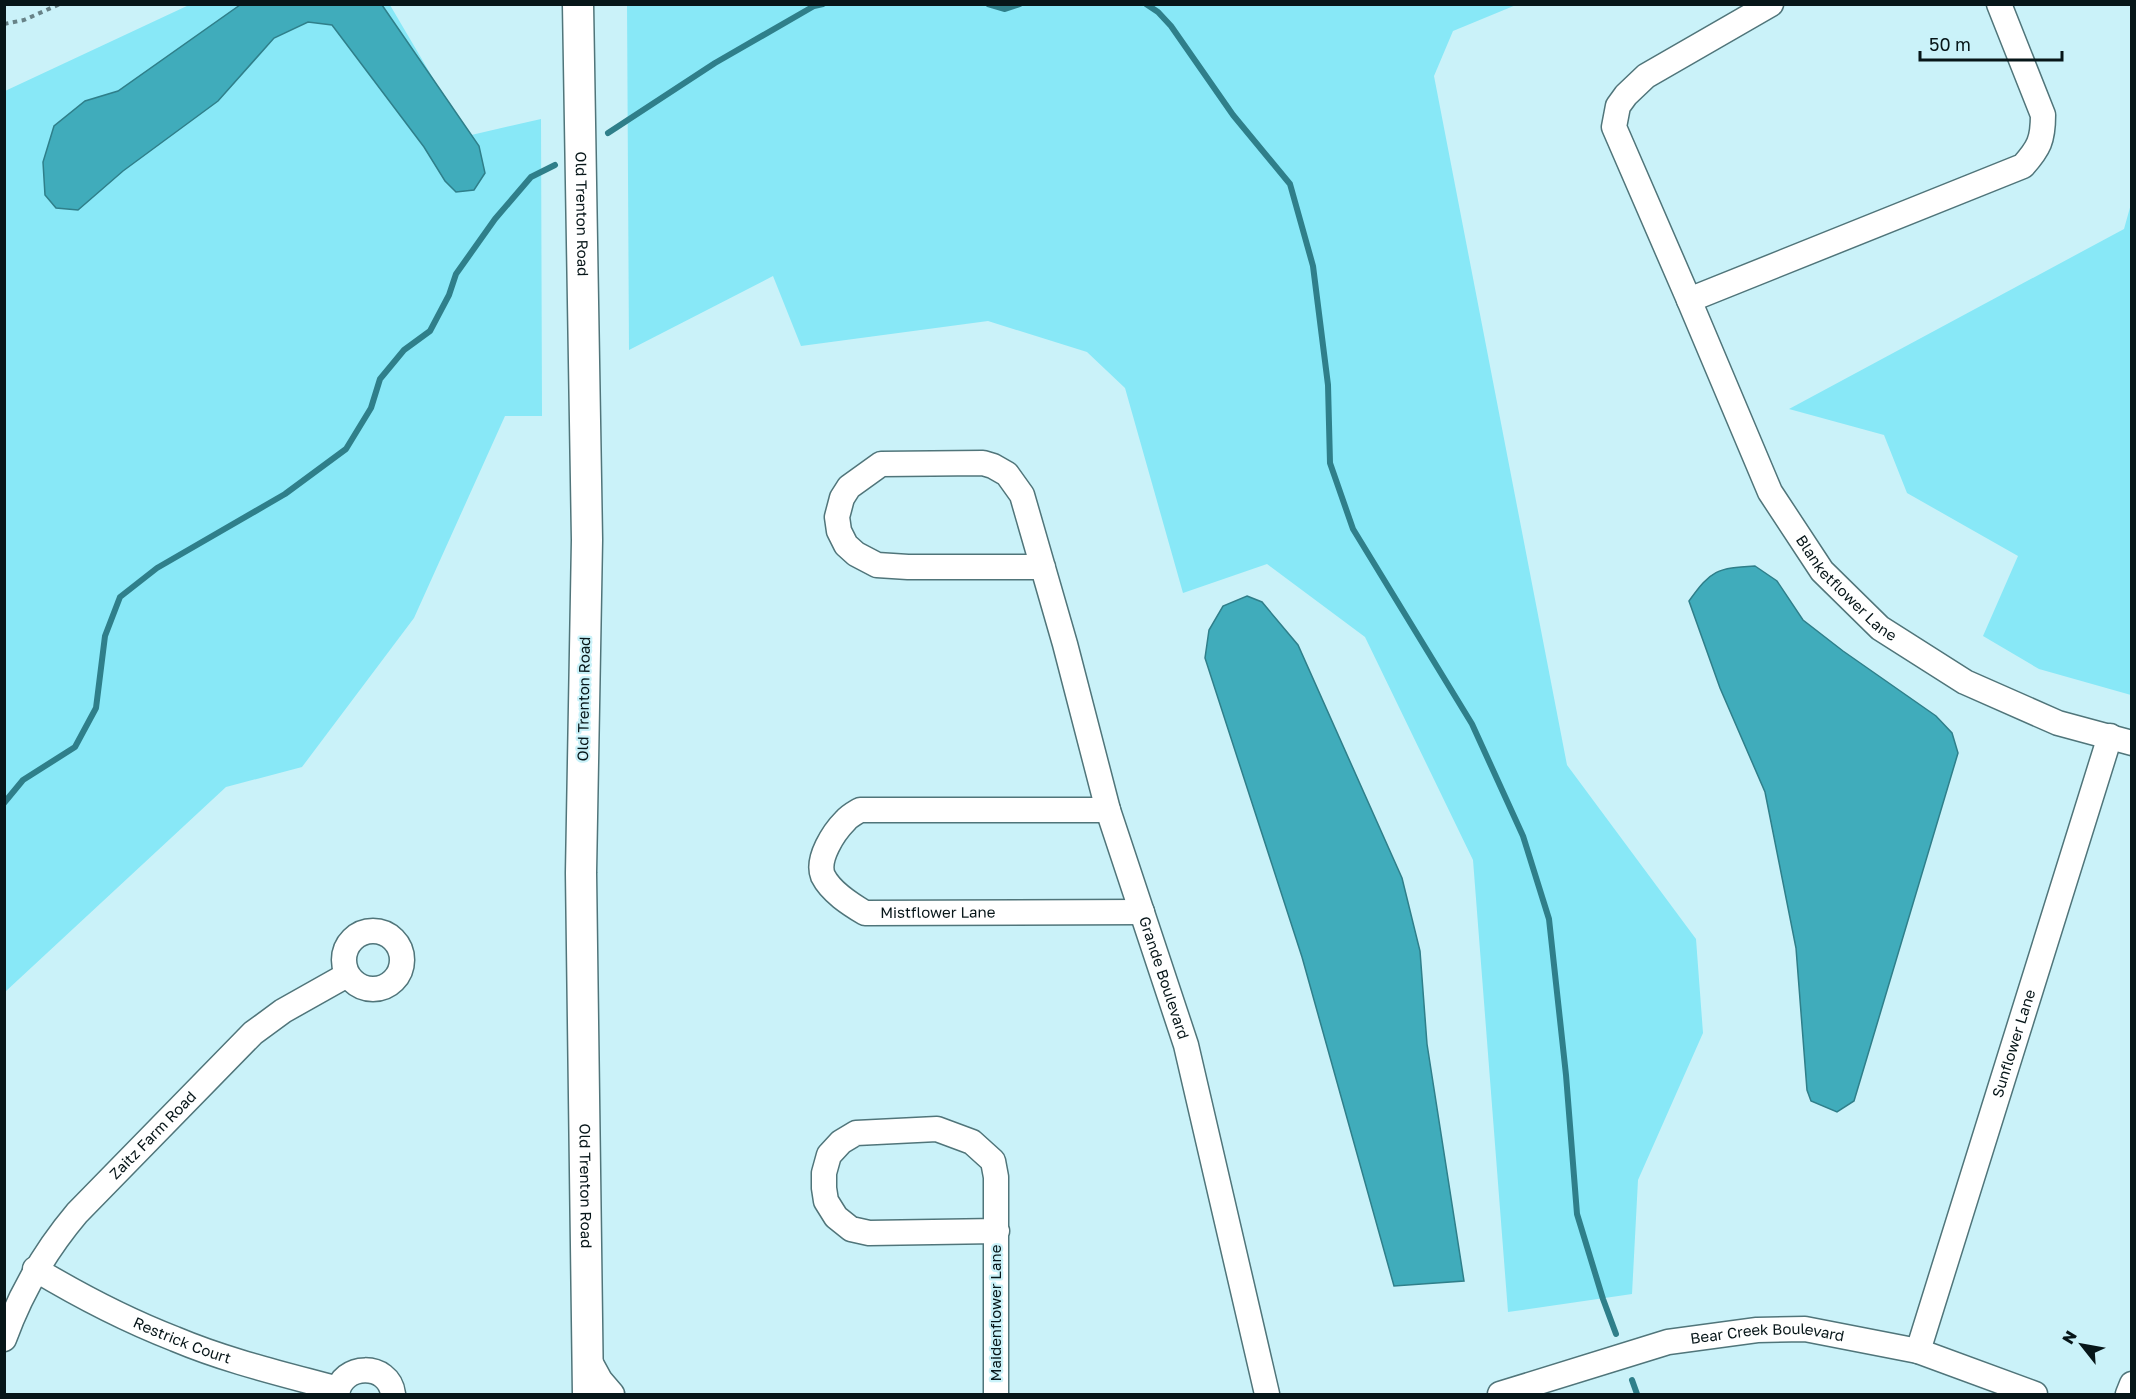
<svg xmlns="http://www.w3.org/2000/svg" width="2136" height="1399" viewBox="0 0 2136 1399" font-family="'Golos Text',sans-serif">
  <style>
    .green { fill: #88e8f7 }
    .water { fill: #40acbb; stroke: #2f7f8a; stroke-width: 1.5 }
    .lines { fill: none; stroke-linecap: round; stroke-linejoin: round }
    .stream { stroke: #2f7f8a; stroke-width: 6 }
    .minor-casing { stroke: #50757a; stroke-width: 27 }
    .major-casing { stroke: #50757a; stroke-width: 33 }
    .path { stroke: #688388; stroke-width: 4; stroke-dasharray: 4.5 4.5; stroke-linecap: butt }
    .minor { stroke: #fff; stroke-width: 24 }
    .major { stroke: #fff; stroke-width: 30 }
    .labels { text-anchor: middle; stroke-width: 4.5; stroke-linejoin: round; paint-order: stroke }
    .street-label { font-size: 15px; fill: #071619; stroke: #caf2f9 }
  </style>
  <rect width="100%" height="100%" fill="#caf2f9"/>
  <path class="green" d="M189,5H390L467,136L541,119L542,416H505L414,618L302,767L226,787L5,992V91Z
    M627,5H1516L1453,31L1434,76L1567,765L1696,939L1703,1033L1638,1180L1632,1294L1508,1312L1473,860L1365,637L1267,564L1183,593L1125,388L1087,352L988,321L801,346L773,276L629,350Z
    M2131,204L2132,695H2131L2039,669L1983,636L2018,556L1907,493L1884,435L1789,409L2124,229Z"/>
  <path class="water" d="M382,5L479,146L485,173L474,190L456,192L445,181L424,147L332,25L308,22L274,38L218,101L123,171L78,210L56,208L45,195L43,162L54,126L85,101L118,91L240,5Z
    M1755,566L1777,581L1803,620L1843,651L1936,716L1952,733L1958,753L1854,1101L1837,1112L1811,1101L1807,1090L1796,948L1765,792L1720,688L1689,601C1711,570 1717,568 1755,566Z
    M1247,596L1262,602L1298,645L1402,878L1420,951L1427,1044L1464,1281L1394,1286L1302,957L1205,658L1209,630L1223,606Z"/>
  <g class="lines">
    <path class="stream" d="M988,4L1005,9L1020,4
      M1146,4L1158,12L1171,26L1233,115L1290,184L1313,266L1328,385L1330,463L1353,529L1472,724L1523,836L1549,919L1566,1075L1577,1214L1603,1299L1616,1334
      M608,133L715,63L814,6L823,4
      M4,803L23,780L75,747L96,708L105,636L120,597L157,568L285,494L346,449L371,408L380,379L404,350L430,331L449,295L456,274L495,219L531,177L555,165
      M1632,1380L1637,1394"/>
    <defs>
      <g id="minor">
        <path d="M1771,4L1646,76L1626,95L1618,106L1614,127L1689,300L2023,166C2039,148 2043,140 2043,115L1999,4"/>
        <path id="s1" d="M1689,300L1770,492L1822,571L1880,628L1965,682L2058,723L2132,743"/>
        <path id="s2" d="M1043,567H908L877,565L856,554L846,545L839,531L837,517L842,498L849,487L881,464L983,463L993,466L1007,474L1022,495L1065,644L1108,810L1186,1045L1267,1394"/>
        <path id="s3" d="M1108,810H860C855,813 849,816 845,821C834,832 816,859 823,876C831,892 850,904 865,913L1142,912"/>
        <circle cx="373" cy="960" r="29"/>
        <path id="s4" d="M35,1269C80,1296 126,1320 175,1339C227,1361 283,1374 338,1389"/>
        <path id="s5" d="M4,1339C21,1292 45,1251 77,1213L253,1033L283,1011L347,975"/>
        <path id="s6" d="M1918,1351L2110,736"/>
        <path d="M588,1358L600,1380L612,1394"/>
        <path d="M337,1394C341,1363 389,1362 393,1394"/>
        <path d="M996,1394V1177L993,1161L972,1142L937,1129L856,1133L841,1142L829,1155L824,1173V1188L826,1201L836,1217L851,1229L869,1233L997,1231"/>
        <path id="s7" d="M1500,1394L1668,1342L1757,1330L1805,1329L1918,1351L2035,1394"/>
        <path d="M2128,1394L2132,1384"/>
      </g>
      <g id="major">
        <path id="s8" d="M578,4L587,540L581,873L588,1394"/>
      </g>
    </defs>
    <use href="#minor" class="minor-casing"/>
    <use href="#major" class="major-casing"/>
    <path class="path" d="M4,24L24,20L60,4"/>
    <use href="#minor" class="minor"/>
    <use href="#major" class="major"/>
  </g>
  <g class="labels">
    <g class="street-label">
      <text dy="5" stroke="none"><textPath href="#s8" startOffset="210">Old Trenton Road</textPath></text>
      <text dy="5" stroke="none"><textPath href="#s1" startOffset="332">Blanketflower Lane</textPath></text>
      <text transform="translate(584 699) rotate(-89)" y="5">Old Trenton Road</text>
      <text dy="5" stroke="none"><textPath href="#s3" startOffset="458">Mistflower Lane</textPath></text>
      <text dy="5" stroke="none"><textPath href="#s2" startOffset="963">Grande Boulevard</textPath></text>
      <text dy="5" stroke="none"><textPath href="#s6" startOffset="322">Sunflower Lane</textPath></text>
      <text dy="5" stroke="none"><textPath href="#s5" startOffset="255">Zaitz Farm Road</textPath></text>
      <text dy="5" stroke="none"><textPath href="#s8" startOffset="1182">Old Trenton Road</textPath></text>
      <text transform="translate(996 1313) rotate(-90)" y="5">Maidenflower Lane</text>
      <text dy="5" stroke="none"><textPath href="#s7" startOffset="276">Bear Creek Boulevard</textPath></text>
      <text dy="5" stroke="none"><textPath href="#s4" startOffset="164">Restrick Court</textPath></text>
    </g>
  </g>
  <rect width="2136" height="1399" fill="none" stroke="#071619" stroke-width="12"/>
  <g transform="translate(2082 1345) rotate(301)" stroke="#caf2f9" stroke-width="4.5" paint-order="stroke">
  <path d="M0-4.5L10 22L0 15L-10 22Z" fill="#071619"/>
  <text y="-9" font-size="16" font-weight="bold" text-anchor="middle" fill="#071619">N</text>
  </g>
  <path d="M1920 51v9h142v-9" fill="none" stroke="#071619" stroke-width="3"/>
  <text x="1929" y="51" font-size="18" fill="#071619" stroke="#caf2f9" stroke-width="4.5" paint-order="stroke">50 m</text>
</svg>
